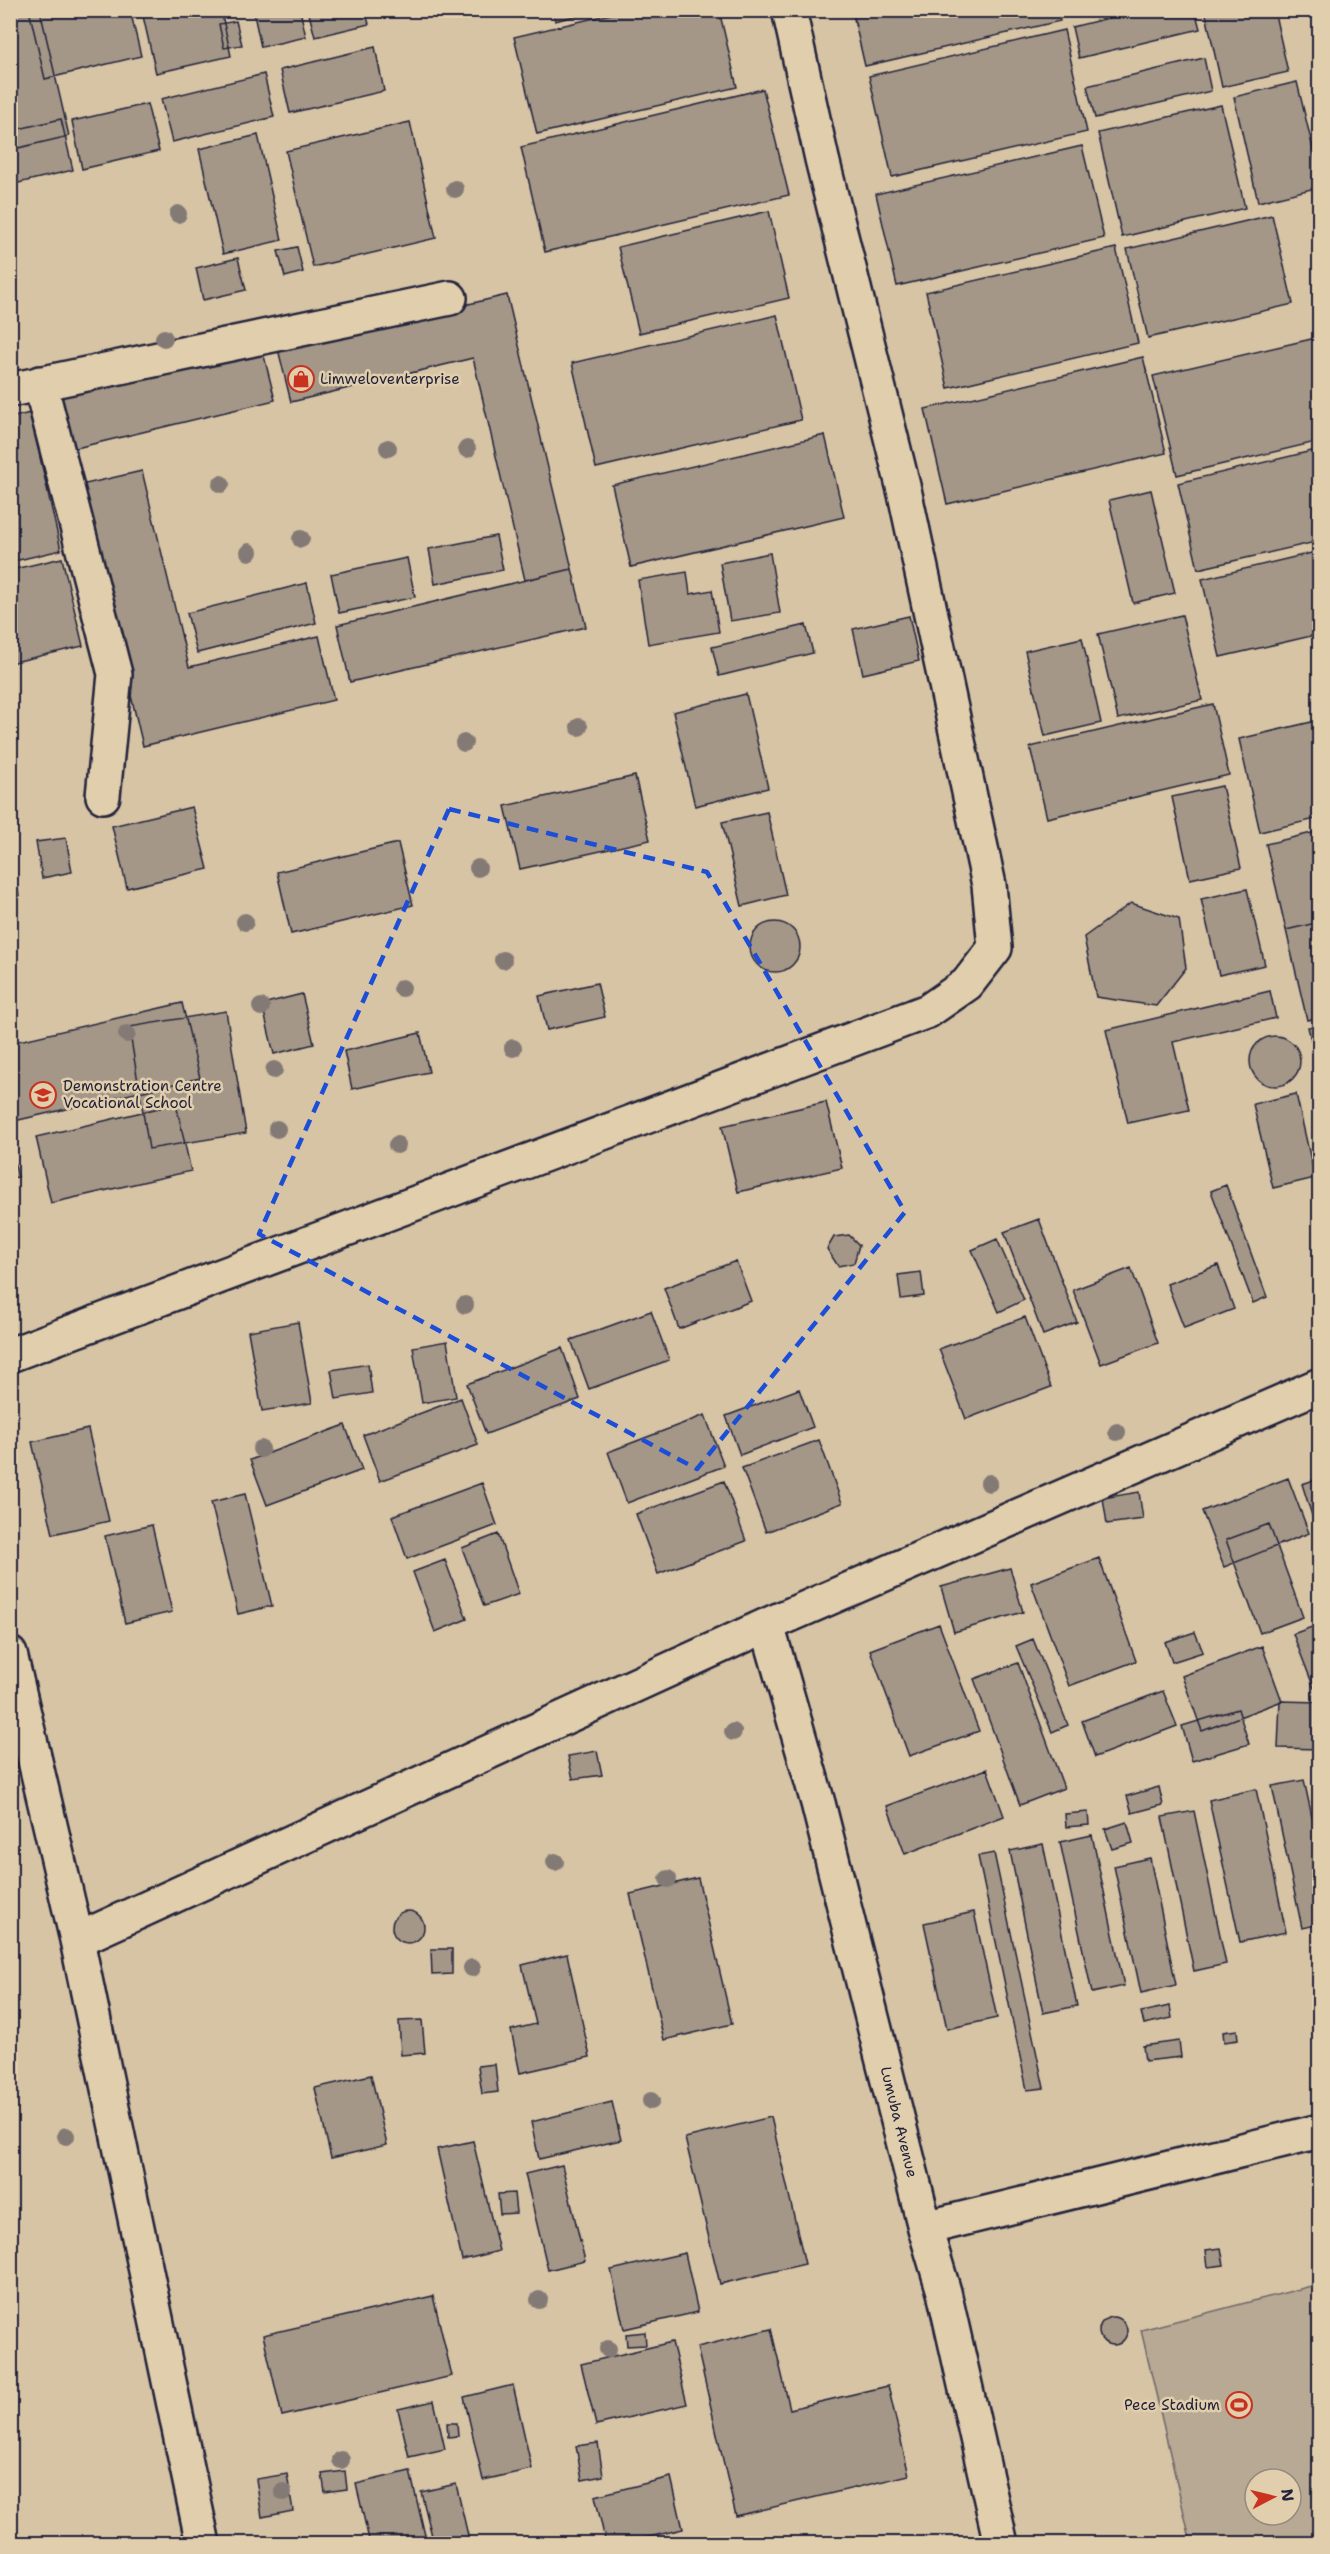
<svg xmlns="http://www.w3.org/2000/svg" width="1330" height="2554" viewBox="0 0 1330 2554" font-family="'Shantell Sans',sans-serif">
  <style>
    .green { fill: #b8a994; stroke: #6d6668; stroke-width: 1.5; fill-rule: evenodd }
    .building { fill: #a49787; stroke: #22223b; stroke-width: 1.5 }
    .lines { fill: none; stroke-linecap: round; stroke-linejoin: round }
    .street-casing { stroke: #22223b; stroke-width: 38 }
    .street { stroke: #e1ceac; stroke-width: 33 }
    .tree { fill: #847a75 }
    .marked { fill: none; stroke: #1d4ed8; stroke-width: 4.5; stroke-dasharray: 12 8; stroke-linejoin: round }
    .labels { text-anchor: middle; stroke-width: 5; stroke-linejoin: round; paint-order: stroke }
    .poi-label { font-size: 15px; fill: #22223b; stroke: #e1ceac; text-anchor: start }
    .street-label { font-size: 15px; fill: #22223b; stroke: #e1ceac }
  </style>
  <rect width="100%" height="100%" fill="#d6c4a5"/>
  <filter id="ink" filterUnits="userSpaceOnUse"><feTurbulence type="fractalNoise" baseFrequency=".0167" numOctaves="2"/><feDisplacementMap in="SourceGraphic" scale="12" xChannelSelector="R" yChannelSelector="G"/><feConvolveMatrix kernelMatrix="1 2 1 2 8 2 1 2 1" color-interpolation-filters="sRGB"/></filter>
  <g filter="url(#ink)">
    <path class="green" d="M1319,2284V2543H1191L1141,2330ZM1255,2479H1291V2515H1255Z"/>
    <path class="building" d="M10,10H40L69,136L10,150Z
      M29,10H130L141,56L45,79Z
      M166,10H221L231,56L156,73L143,16Z
      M253,10H300L306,37L261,47Z
      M308,10H365L369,24L315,37Z
      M553,10H598L555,21Z
      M628,10H719L737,87L537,134L514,37Z
      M852,10H1058L1060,21L865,66Z
      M1141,10H1195L1200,29L1079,58L1072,27Z
      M1205,10H1274L1288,72L1222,87Z
      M236,21L242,45L224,48L219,24Z
      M1064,30L1087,132L892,177L869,76Z
      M375,47L384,91L290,113L280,70Z
      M1204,58L1211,91L1095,118L1087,86Z
      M264,74L274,117L172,142L161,99Z
      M1297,82L1320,178V187L1258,202L1234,97Z
      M763,89L789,195L545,252L521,147Z
      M147,104L159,151L82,169L72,121Z
      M1221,105L1245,208L1122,237L1098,133Z
      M61,119L73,170L10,185V131Z
      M410,122L436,238L313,267L286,151Z
      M258,135L282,240L223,254L199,149Z
      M1082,146L1104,238L897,286L876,194Z
      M769,211L789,298L639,333L618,247Z
      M1272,215L1293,304L1148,338L1127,249Z
      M297,247L303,272L285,277L278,251Z
      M1116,248L1138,343L948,388L926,292Z
      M238,258L246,290L203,300L196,268Z
      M507,295L572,569L525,580L473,358L291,402L278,349Z
      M777,315L801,420L596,468L572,363Z
      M1320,337V441L1177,475L1153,376Z
      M262,348L275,400L72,449L60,397Z
      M1143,357L1166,453L947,504L925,409Z
      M30,413L61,550L10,562V418Z
      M825,435L844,517L631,567L612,485Z
      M1320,449V541L1198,569L1178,483Z
      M142,471L189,667L319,636L334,700L143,746L81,485Z
      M1151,490L1175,593L1133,603L1109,500Z
      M496,536L503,570L435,584L429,549Z
      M1320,551V634L1220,657L1202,579Z
      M770,553L780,613L730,621L720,563Z
      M62,558L83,646L10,663V570Z
      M407,558L415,597L339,613L331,574Z
      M572,569L586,627L350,682L337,625Z
      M687,572L690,594L712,590L719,632L648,644L638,580Z
      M307,583L316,623L197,653L187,613Z
      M1182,615L1202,700L1118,719L1098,634Z
      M909,616L919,661L863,674L853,629Z
      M806,625L813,653L719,676L712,647Z
      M1082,638L1101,723L1045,736L1025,651Z
      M746,694L768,788L695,806L673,712Z
      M1213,704L1229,775L1047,818L1030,747Z
      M1320,720V818L1260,832L1239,739Z
      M635,776L650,840L520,869L505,806Z
      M1222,786L1241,868L1190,879L1172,797Z
      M192,807L208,869L127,888L112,826Z
      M767,812L786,895L742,906L722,822Z
      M1320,831V922L1286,930L1266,844Z
      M66,838L72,872L42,878L36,842Z
      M398,843L413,905L291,934L277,872Z
      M10,855L19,895L10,896Z
      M1247,889L1265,965L1219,975L1201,899Z
      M1131,903L1179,919L1186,968L1156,1006L1096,997L1084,937Z
      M1320,922V1017L1307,1020L1286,930Z
      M750 947a25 25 0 1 1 50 0a25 25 0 1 1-50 0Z
      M597,983L605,1017L547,1030L539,996Z
      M1270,991L1276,1018L1173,1042L1189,1110L1128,1123L1106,1030Z
      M302,994L314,1044L274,1054L262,1004Z
      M182,1003L200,1078L10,1122V1043Z
      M226,1011L246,1133L149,1149L129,1027Z
      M1320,1025V1076L1308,1027Z
      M420,1033L429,1072L352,1089L344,1051Z
      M1250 1061a25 25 0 1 1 50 0a25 25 0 1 1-50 0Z
      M1296,1094L1315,1178L1273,1188L1253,1104Z
      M826,1102L842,1168L738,1192L722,1126Z
      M176,1104L191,1171L51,1203L36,1137Z
      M13,1157L18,1177L10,1178V1158Z
      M1226,1185L1267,1297L1253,1303L1211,1191Z
      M1039,1219L1077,1322L1043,1335L1004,1232Z
      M849,1235L859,1245L854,1263L838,1266L827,1249L834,1237Z
      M997,1239L1024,1300L999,1312L972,1250Z
      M736,1261L751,1301L679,1329L664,1288Z
      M1218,1265L1234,1309L1184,1328L1167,1284Z
      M1131,1268L1158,1343L1101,1364L1073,1290Z
      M921,1272L924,1296L901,1299L898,1275Z
      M651,1311L669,1360L589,1389L571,1340Z
      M1025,1317L1051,1387L966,1419L939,1349Z
      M298,1322L312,1403L262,1411L248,1331Z
      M447,1341L456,1397L422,1403L413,1347Z
      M562,1348L580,1399L486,1434L467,1384Z
      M368,1364L372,1393L336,1399L331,1370Z
      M799,1389L813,1427L740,1455L726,1416Z
      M461,1398L478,1445L380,1481L363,1435Z
      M705,1415L724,1466L627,1503L608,1452Z
      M345,1425L362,1470L267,1505L250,1460Z
      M88,1429L109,1521L53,1534L32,1442Z
      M819,1440L842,1503L766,1532L742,1468Z
      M1288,1478L1309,1533L1224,1567L1202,1511Z
      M1320,1478V1530L1317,1531L1302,1484Z
      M724,1481L746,1541L658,1574L636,1514Z
      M482,1483L497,1525L407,1559L392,1516Z
      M1139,1492L1143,1519L1107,1524L1103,1498Z
      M245,1494L272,1606L238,1614L211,1502Z
      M1269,1524L1303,1617L1260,1633L1226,1540Z
      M152,1525L172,1612L125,1623L105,1536Z
      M498,1534L519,1594L484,1606L462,1548Z
      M1099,1558L1136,1661L1069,1686L1031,1583Z
      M445,1560L467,1619L435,1632L413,1572Z
      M1010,1568L1023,1612L954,1632L941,1587Z
      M939,1624L979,1731L909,1756L870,1650Z
      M1320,1624V1686L1314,1688L1293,1634Z
      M1195,1632L1203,1652L1172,1662L1165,1642Z
      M1033,1639L1068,1725L1052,1732L1016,1646Z
      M1262,1646L1282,1701L1202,1731L1182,1676Z
      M1018,1663L1064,1788L1020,1805L974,1679Z
      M1163,1691L1177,1726L1095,1757L1082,1721Z
      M1280,1701L1320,1702V1749L1278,1748Z
      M1238,1709L1249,1744L1192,1761L1182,1726Z
      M597,1751L602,1775L573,1779L568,1756Z
      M987,1769L1004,1816L905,1854L887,1806Z
      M1304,1780L1320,1854V1924L1302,1928L1272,1786Z
      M1159,1787L1163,1805L1132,1813L1127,1796Z
      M1256,1789L1286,1932L1240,1942L1209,1800Z
      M1194,1811L1226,1964L1194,1971L1162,1817Z
      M1088,1812L1089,1825L1066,1827L1065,1814Z
      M1127,1822L1133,1843L1112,1849L1105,1829Z
      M1092,1835L1124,1986L1092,1993L1060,1842Z
      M1043,1844L1077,2006L1043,2013L1010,1851Z
      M994,1853L1044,2088L1027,2090L978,1856Z
      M1150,1858L1176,1985L1141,1993L1114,1866Z
      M698,1878L732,2024L664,2040L630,1894Z
      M392 1927a16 16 0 1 1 32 0a16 16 0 1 1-32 0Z
      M974,1912L997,2018L947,2029L924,1923Z
      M431,1949H452V1974L432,1975Z
      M567,1954L590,2057L520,2073L511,2030L536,2024L522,1965Z
      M1170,2006L1172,2018L1144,2024L1141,2012Z
      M422,2020L425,2053L401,2055L399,2021Z
      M1237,2030L1238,2040L1224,2042L1223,2032Z
      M1179,2041L1181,2057L1145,2061L1143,2046Z
      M495,2064L498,2092L482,2094L478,2066Z
      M371,2075L387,2145L331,2158L315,2088Z
      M612,2102L621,2140L539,2159L531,2122Z
      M771,2117L805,2264L720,2284L685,2138Z
      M473,2141L499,2251L462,2260L437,2149Z
      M562,2165L585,2261L548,2270L525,2174Z
      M514,2193L516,2213L500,2214L498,2194Z
      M1221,2248L1224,2265L1208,2267L1206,2250Z
      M685,2253L698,2312L624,2329L611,2270Z
      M433,2296L452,2376L282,2416L263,2335Z
      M1099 2331a14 14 0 1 1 28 0a14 14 0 1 1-28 0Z
      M771,2329L790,2409L888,2386L909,2475L736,2516L697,2347Z
      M645,2332L646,2345L627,2346L626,2334Z
      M672,2342L687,2404L596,2425L581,2364Z
      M513,2385L532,2469L483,2480L464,2397Z
      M434,2401L445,2449L409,2457L398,2409Z
      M447,2423H457L458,2436L448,2437Z
      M598,2443L603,2476L582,2480L576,2446Z
      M345,2471L347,2489L325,2492L322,2474Z
      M410,2471L427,2544H370L356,2484Z
      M287,2474L293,2511L262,2517L256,2479Z
      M671,2477L683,2529L619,2544H606L595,2496Z
      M456,2484L470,2544H434L421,2492Z"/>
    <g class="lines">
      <defs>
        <path id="street" d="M40,383L115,674L103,796
          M10,390L450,298
          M10,1355L928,1011L967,984L995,948L989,885L905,494L822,159L789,10
          M767,1625L818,1803L925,2228L1320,2131
          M10,1654L77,1940L203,2544
          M77,1940L767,1625L1320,1385
          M925,2228L944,2292L1001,2544"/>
      </defs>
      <use href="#street" class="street-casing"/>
      <use href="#street" class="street"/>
    </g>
    <g class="tree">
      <circle cx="455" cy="189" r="9"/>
      <circle cx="178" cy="214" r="9"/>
      <circle cx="164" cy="338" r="9"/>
      <circle cx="388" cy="448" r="9"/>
      <circle cx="467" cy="449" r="9"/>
      <circle cx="221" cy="484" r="9"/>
      <circle cx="301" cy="539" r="9"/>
      <circle cx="249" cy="552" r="9"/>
      <circle cx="579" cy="727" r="9"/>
      <circle cx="464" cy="743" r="9"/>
      <circle cx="478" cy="868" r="9"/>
      <circle cx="245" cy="922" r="9"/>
      <circle cx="503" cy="960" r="9"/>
      <circle cx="402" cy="988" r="9"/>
      <circle cx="261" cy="1007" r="9"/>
      <circle cx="127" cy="1034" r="9"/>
      <circle cx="513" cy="1048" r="9"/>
      <circle cx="274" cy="1070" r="9"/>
      <circle cx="277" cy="1129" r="9"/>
      <circle cx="397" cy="1145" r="9"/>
      <circle cx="465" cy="1305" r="9"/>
      <circle cx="1117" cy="1432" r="9"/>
      <circle cx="261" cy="1449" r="9"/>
      <circle cx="989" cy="1483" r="9"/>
      <circle cx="733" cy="1732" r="9"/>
      <circle cx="555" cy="1862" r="9"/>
      <circle cx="668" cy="1879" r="9"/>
      <circle cx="472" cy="1968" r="9"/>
      <circle cx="651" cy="2101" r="9"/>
      <circle cx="66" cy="2136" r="9"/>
      <circle cx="539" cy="2300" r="9"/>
      <circle cx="608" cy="2349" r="9"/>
      <circle cx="341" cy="2460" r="9"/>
      <circle cx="283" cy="2492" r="9"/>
    </g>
  </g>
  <path class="marked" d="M449,809L707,872L905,1212L697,1469L259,1234Z"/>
  <defs>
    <symbol id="shop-ring" viewBox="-11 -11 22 22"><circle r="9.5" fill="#e1ceac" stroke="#c8321e" stroke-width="1.5"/><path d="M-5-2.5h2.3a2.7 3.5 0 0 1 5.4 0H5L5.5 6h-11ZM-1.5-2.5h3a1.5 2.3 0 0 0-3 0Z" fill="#c8321e"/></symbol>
    <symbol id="school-ring" viewBox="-11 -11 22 22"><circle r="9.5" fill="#e1ceac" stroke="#c8321e" stroke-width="1.5"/><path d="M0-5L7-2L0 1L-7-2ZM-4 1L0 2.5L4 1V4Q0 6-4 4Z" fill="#c8321e"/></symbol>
    <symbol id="stadium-ring" viewBox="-11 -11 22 22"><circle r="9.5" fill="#e1ceac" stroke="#c8321e" stroke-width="1.5"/><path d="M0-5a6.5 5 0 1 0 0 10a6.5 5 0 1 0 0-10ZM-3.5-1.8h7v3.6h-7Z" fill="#c8321e"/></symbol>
  </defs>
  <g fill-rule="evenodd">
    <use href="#shop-ring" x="286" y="364" width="30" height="30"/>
    <use href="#school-ring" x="28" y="1080" width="30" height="30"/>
    <use href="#stadium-ring" x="1224" y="2390" width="30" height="30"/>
  </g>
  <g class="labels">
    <g class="poi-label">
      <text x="320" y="384">Limweloventerprise</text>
      <text x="63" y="1091">Demonstration Centre<tspan x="63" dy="17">Vocational School</tspan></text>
      <text x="1220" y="2410" text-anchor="end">Pece Stadium</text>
    </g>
    <g class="street-label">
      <text transform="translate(899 2122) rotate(76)" y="5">Lumuba Avenue</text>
    </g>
  </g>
  <rect width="1330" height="2554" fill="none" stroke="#e1ceac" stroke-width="36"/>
  <rect x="18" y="18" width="1294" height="2518" fill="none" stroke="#22223b" stroke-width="2" filter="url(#ink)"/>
  <g transform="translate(1273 2497) rotate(83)"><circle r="28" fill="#e1ceac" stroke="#95897f" stroke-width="1.5"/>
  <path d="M0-4.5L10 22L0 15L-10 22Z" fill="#c8321e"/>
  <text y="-9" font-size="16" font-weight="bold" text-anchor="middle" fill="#22223b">N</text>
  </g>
</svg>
